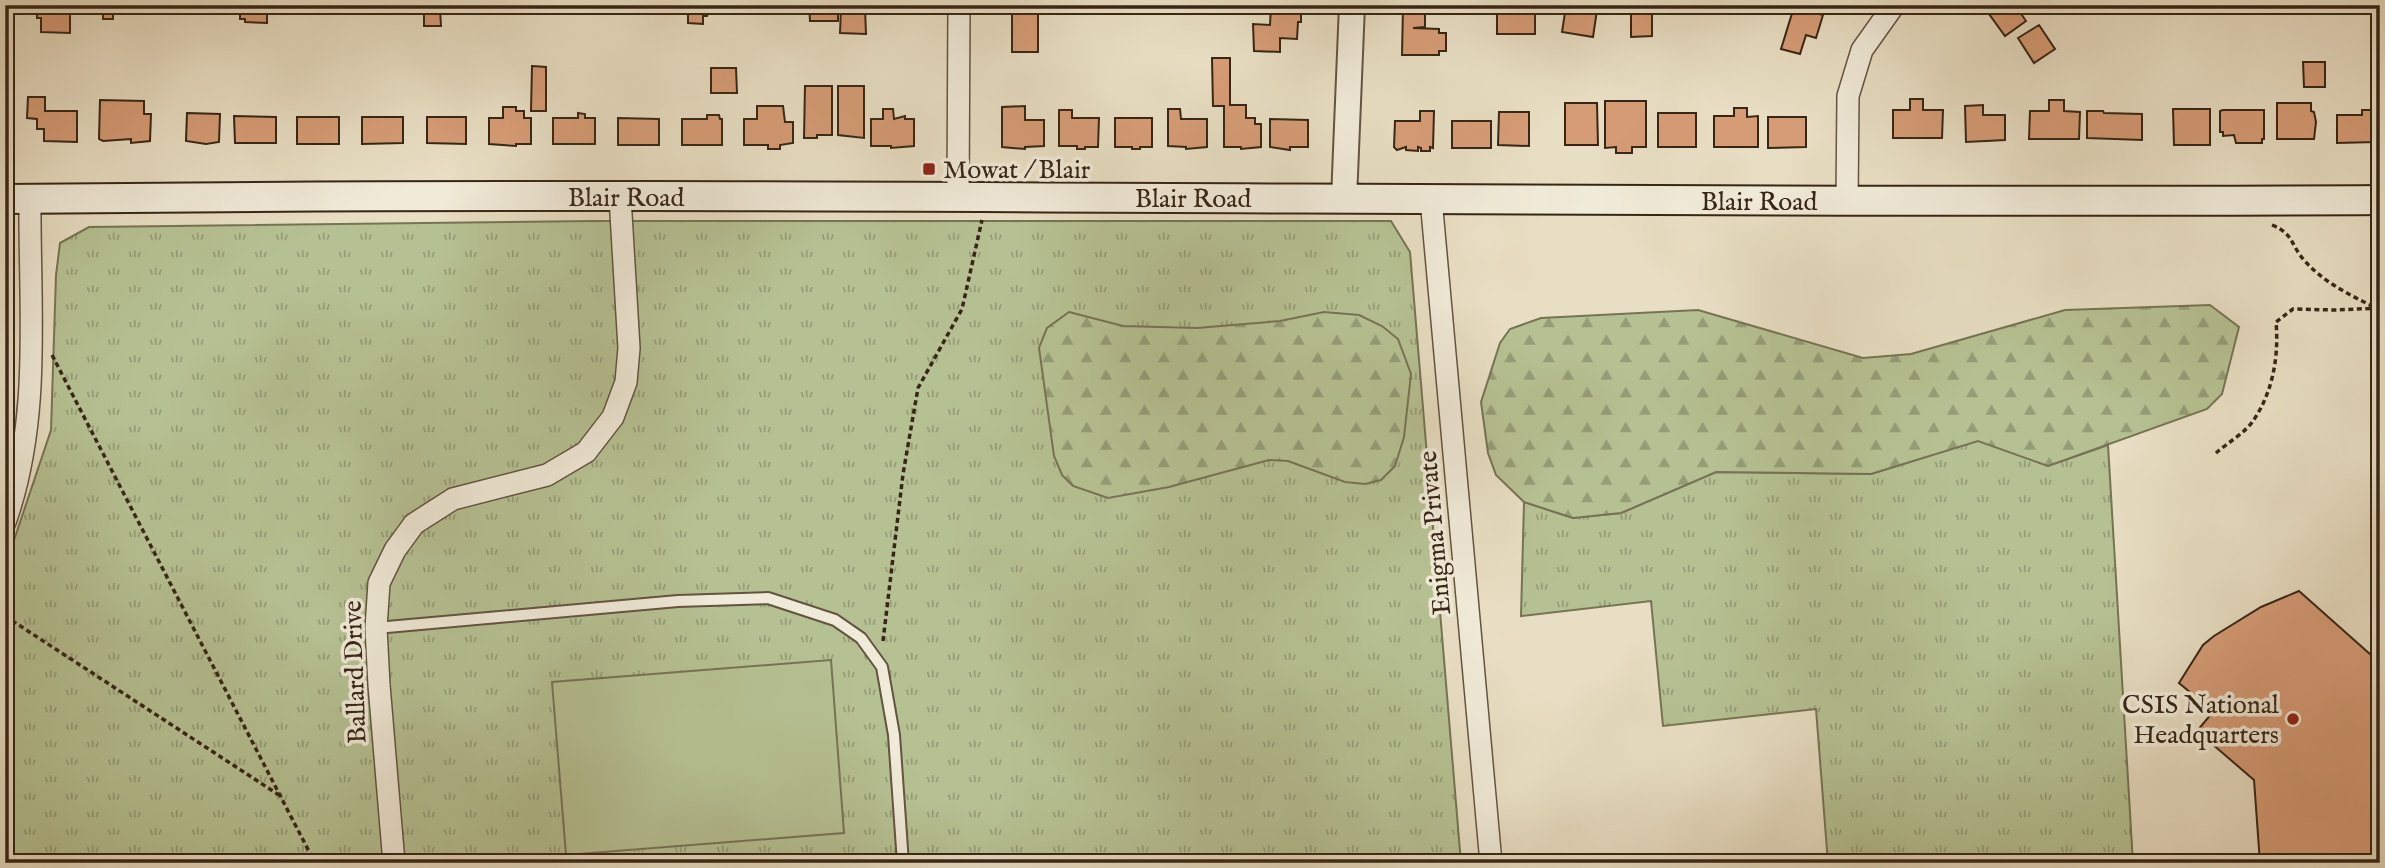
<svg xmlns="http://www.w3.org/2000/svg" width="2385" height="868" viewBox="0 0 2385 868" font-family="'IM FELL English',serif">
  <style>
    .grass { fill: url(#grass-tufts); stroke: #767454; stroke-width: 2 }
    .forest { fill: url(#forest-firs); stroke: #767454; stroke-width: 2 }
    .garden { fill: #b6c193; stroke: #767454; stroke-width: 2 }
    .building { fill: #d69c76; stroke: #372616; stroke-width: 2 }
    .lines { fill: none; stroke-linecap: round; stroke-linejoin: round }
    .service-casing { stroke: #635441; stroke-width: 14 }
    .minor-casing { stroke: #635441; stroke-width: 24 }
    .tertiary-casing { stroke: #635441; stroke-width: 28 }
    .secondary-casing { stroke: #372616; stroke-width: 32 }
    .path { stroke: #372616; stroke-width: 3.5; stroke-dasharray: 5 3.5; stroke-linecap: butt }
    .service { stroke: #f0ead8; stroke-width: 10 }
    .minor { stroke: #f0ead8; stroke-width: 21 }
    .tertiary { stroke: #f0ead8; stroke-width: 24 }
    .secondary { stroke: #f0ead8; stroke-width: 28 }
    .poi-dot { fill: #8f2418; stroke: #f0ead8; stroke-width: 2.5 }
    .labels { text-anchor: middle; stroke-width: 7; stroke-linejoin: round; paint-order: stroke }
    .poi-label { font-size: 26px; fill: #372616; stroke: #f0ead8; text-anchor: start }
    .street-label { font-size: 26px; fill: #372616; stroke: #f0ead8 }
  </style>
  <defs>
    <pattern id="grass-tufts" width="24" height="20" patternUnits="userSpaceOnUse" patternTransform="scale(1.75)"><rect width="24" height="20" fill="#b6c193"/><path d="M3 7l-1-3M5 7V3M7 7l1-3M15 17l-1-3M17 17v-4M19 17l1-3" fill="none" stroke="#959d77"/></pattern>
    <pattern id="forest-firs" width="22" height="20" patternUnits="userSpaceOnUse" patternTransform="scale(1.75)"><rect width="22" height="20" fill="#b6c193"/><path d="M5 1l3.5 6h-7zM16 11l3.5 6h-7z" fill="#959d77"/></pattern>
  </defs>
  <rect width="100%" height="100%" fill="#e8dec3"/>
  <filter id="stains"><feTurbulence type="fractalNoise" baseFrequency=".00286" numOctaves="4"/><feColorMatrix values="0 0 0 0 .2 0 0 0 0 .09 0 0 0 0 .02 0 0 0 .5 -.17"/></filter>
  <radialGradient id="worn" r=".72"><stop offset=".6" stop-color="#630" stop-opacity="0"/><stop offset="1" stop-color="#630" stop-opacity=".3"/></radialGradient>
  <path class="grass" d="M593,221H1391L1410,252L1461,863H5V567L51,430L56,275L60,243L89,227Z
    M1978,440L2048,466L2108,445L2133,863H1828L1816,709L1663,726L1651,601L1521,616L1524,502L1573,518L1621,513L1716,472L1871,474Z"/>
  <path class="forest" d="M2210,305L2239,327L2222,394L2207,409L2048,466L1978,441L1871,474L1716,472L1621,513L1573,518L1524,502L1496,475L1488,453L1481,402L1500,343L1510,329L1541,318L1698,310L1863,358L1911,354L2065,310Z
    M1069,312L1123,326L1197,328L1280,321L1324,312L1359,315L1382,326L1398,339L1411,374L1404,437L1395,466L1381,480L1365,484L1345,482L1288,461L1269,460L1169,487L1108,498L1073,486L1062,475L1054,456L1039,348L1047,328Z"/>
  <path class="garden" d="M831,660L844,833L566,855L552,682Z"/>
  <path class="building" d="M37,5H70V33L41,32V18H37Z
    M103,5H162V12L146,11V6H144L143,8H113V19H103Z
    M170,5H208V9L170,8Z
    M233,5H262L267,14V23L245,22V19H240V10H233Z
    M299,5H322L323,9H299Z
    M360,5H417V9H360Z
    M424,5H477V9H440L441,26H424Z
    M488,5H525V10H488Z
    M552,5H595V9L552,10Z
    M616,5H671V11H661L662,14H652V11L637,13L636,10H616Z
    M681,5H713V9H710L707,16H703V24L688,23V12L680,11Z
    M745,5H781V12H745Z
    M809,5H838V21H810Z
    M881,5H918V13H881Z
    M1271,5H1298V14H1301V22H1298L1297,39L1280,38V52L1254,51L1253,24L1270,25Z
    M1639,5V9H1652V36L1631,37V10L1633,6Z
    M1986,5H2015L2026,21L2005,36L1984,7Z
    M1566,6L1597,10L1593,37L1562,32Z
    M1403,7H1425V27L1413,28L1439,29V33H1446V51H1439V55H1402Z
    M1794,7L1823,15L1816,38L1806,35L1800,54L1781,49Z
    M841,8L865,9L866,34L840,33Z
    M1012,8H1038V52H1012Z
    M1497,9L1535,10V34H1497Z
    M2039,25L2055,49L2034,63L2018,38Z
    M1212,58H1230V105H1246V118H1255V124H1261V147L1241,149V147H1224V106H1213Z
    M2303,62H2325V87H2304Z
    M532,66L546,67V111H531Z
    M711,68H736L737,93H711Z
    M805,86H832V135H817V138H804Z
    M838,86H864V138L838,135Z
    M28,97H45V111H77V142L44,141V129H37V119L27,118Z
    M1910,99H1923V110H1943L1942,138H1893V110H1910Z
    M100,100L144,101V114H151L150,141L131,143V139L103,141L99,139Z
    M2049,100H2064V111L2080,112L2079,139H2029L2030,111H2049Z
    M1605,101H1646V147H1632V153H1616V147L1605,148Z
    M1565,103H1597L1598,145H1565Z
    M2277,103H2311V111L2314,112L2316,122L2314,139H2277Z
    M1983,105V115H2005V140L1966,142L1965,106Z
    M757,106H783L785,122H793V143L780,145V149H768V145H744V119H757Z
    M1025,106V120H1044V146L1025,147V149L1002,147V107Z
    M503,107H516V111H524V118H531V144H516V146L489,144V118H503Z
    M1734,108H1747V117L1758,116V147H1714V116H1734Z
    M883,109H893L894,119L905,116V119H914V146L891,148V146H871V119H883Z
    M1168,109H1180L1181,119H1207V147L1186,149V147L1168,146Z
    M2173,109H2210V145H2174Z
    M1059,110H1072V118H1099L1098,147H1085V149H1077V146H1059Z
    M2223,110H2264V139H2262V143H2236L2234,135L2223,136V132H2220V111Z
    M2362,110H2376V142L2337,143V115H2362Z
    M1420,111H1434L1433,148L1430,147V151H1421V148L1418,147V151L1406,150V147L1397,150L1394,147L1395,121H1420Z
    M2087,111H2103L2104,113L2142,114V140L2087,138Z
    M1499,112H1529V146L1498,145Z
    M187,113L220,114L219,142L206,144L186,141Z
    M578,113L585,114V118H595V144H553V118H578Z
    M1658,113H1696V147H1658Z
    M707,115H719L720,119H722V145H682V119H707Z
    M234,116L276,117V143H235Z
    M297,117H339V144H297Z
    M362,117H403V143L362,144Z
    M427,117H466V144L427,143Z
    M1768,117H1806V147L1768,148Z
    M618,118L659,119V145H618Z
    M1115,118H1152V147H1140V149H1132V147H1115Z
    M1270,119L1308,120V147H1290V150L1270,147Z
    M1452,121H1491V148H1452Z
    M2299,591L2380,663V863H2260L2254,780L2197,731L2218,706L2215,702L2209,708L2179,683L2203,645L2214,636L2261,607Z"/>
  <g class="lines">
    <defs>
      <path id="service" d="M376,628L678,601L768,598L835,620L861,638L882,667L894,735L903,863"/>
      <path id="minor" d="M958,196L959,5
        M1431,199L1491,863
        M1847,201L1848,96L1862,50L1894,5
        M5,522C42,418 29,306 30,199
        M394,863L379,685L376,628L379,583L395,550L414,524L453,499L547,475L586,452L613,417L626,382L629,348L620,197"/>
      <path id="tertiary" d="M1344,199L1352,5"/>
      <path id="secondary" d="M5,199C797,190 1588,205 2380,200"/>
    </defs>
    <use href="#service" class="service-casing"/>
    <use href="#minor" class="minor-casing"/>
    <use href="#tertiary" class="tertiary-casing"/>
    <use href="#secondary" class="secondary-casing"/>
    <path class="path" d="M2272,225C2294,234 2290,244 2304,260C2322,281 2348,294 2372,306
      M52,355L315,863
      M2216,453C2227,443 2245,433 2253,421C2273,392 2279,356 2276,322L2293,309L2335,310L2380,308
      M5,616L279,795
      M883,641L903,474L918,388L962,309L982,220"/>
    <use href="#service" class="service"/>
    <use href="#minor" class="minor"/>
    <use href="#tertiary" class="tertiary"/>
    <use href="#secondary" class="secondary"/>
  </g>
  <g class="poi-dot">
    <rect x="922" y="162" width="14" height="14" rx="3.5"/>
    <circle cx="2293" cy="719" r="7"/>
  </g>
  <g class="labels">
    <g class="poi-label">
      <text x="943" y="178">Mowat / Blair</text>
      <text x="2279" y="713" text-anchor="end">CSIS National<tspan x="2279" dy="30">Headquarters</tspan></text>
    </g>
    <g class="street-label">
      <text x="626" y="206">Blair Road</text>
      <text x="1193" y="207">Blair Road</text>
      <text x="1759" y="210">Blair Road</text>
      <text transform="translate(1434 533) rotate(-95)" y="9">Enigma Private</text>
      <text transform="translate(354 672) rotate(-92)" y="9">Ballard Drive</text>
    </g>
  </g>
  <rect width="2385" height="868" fill="none" stroke="#e8dec3" stroke-width="28"/>
  <rect x="7" y="7" width="2371" height="854" fill="none" stroke="#372616" stroke-width="3.5"/>
  <rect x="14" y="14" width="2357" height="840" fill="none" stroke="#372616" stroke-width="2"/>
  <rect width="100%" height="100%" filter="url(#stains)"/>
  <rect width="100%" height="100%" fill="url(#worn)"/>
</svg>
